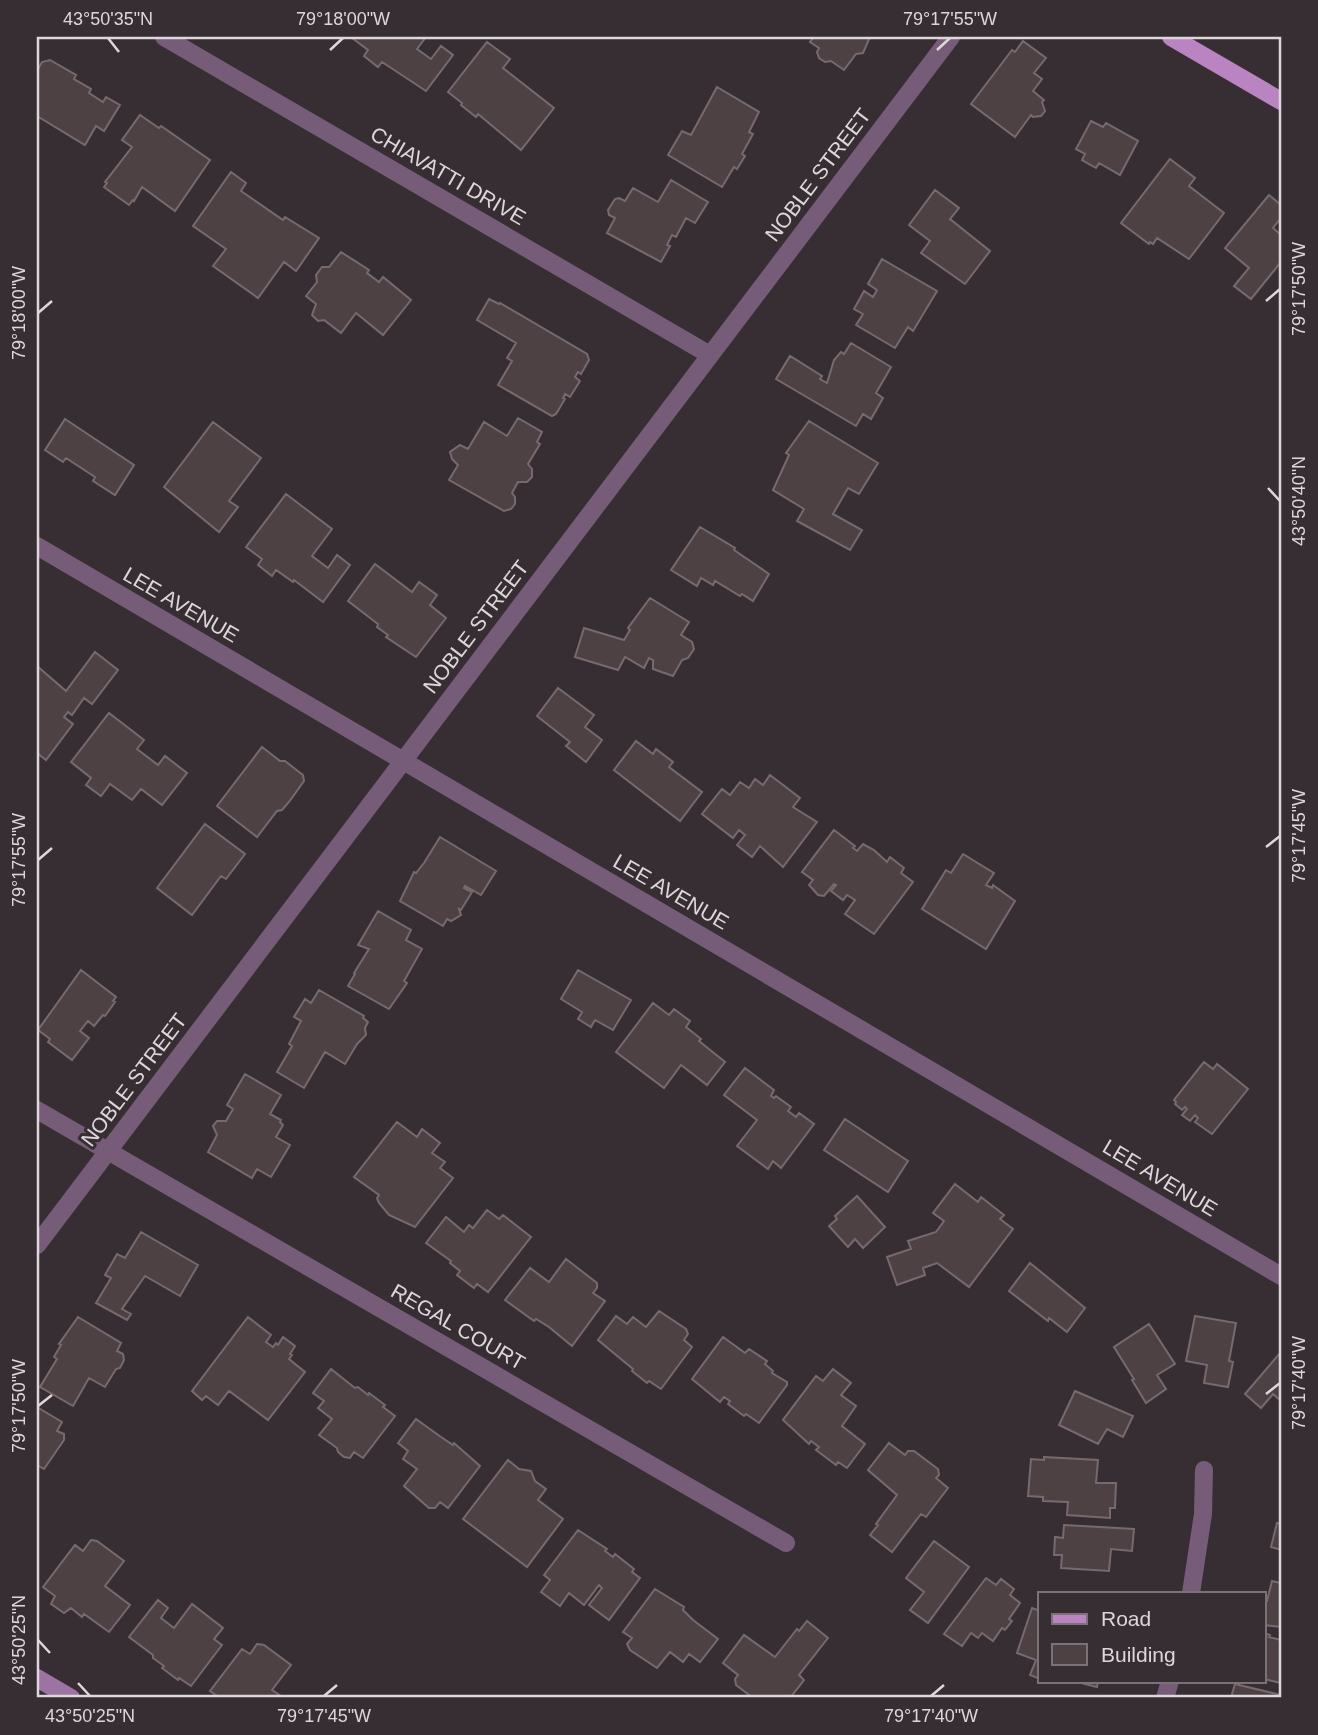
<svg xmlns="http://www.w3.org/2000/svg" width="1318" height="1735" viewBox="0 0 1318 1735" font-family="Helvetica,sans-serif">
  <style>
    .building { fill: #4d4144; stroke: #776a6e; stroke-width: 2 }
    .lines { fill: none; stroke-linecap: round; stroke-linejoin: round }
    .street { stroke: #765c79; stroke-width: 18 }
    .secondary { stroke: #9c73a2; stroke-width: 18 }
    .primary { stroke: #b984c1; stroke-width: 18 }
    .ticks { fill: none; stroke: #ddd7db; stroke-width: 2.5 }
    .labels { text-anchor: middle; stroke-width: 6; stroke-linejoin: round; paint-order: stroke }
    .street-label { font-size: 21px; fill: #ddd7db; stroke: #372e34 }
    .neatline { fill: none; stroke: #ddd7db; stroke-width: 2.5 }
    .ticks-label { font-size: 18px; text-anchor: middle; fill: #ddd7db }
  </style>
  <rect width="100%" height="100%" fill="#372e34"/>
  <path class="building" d="M353,37H426L417,49L431,59L441,46L453,55L426,91L382,62L378,67L364,56L368,50L352,38Z
    M814,37H870L863,53L856,54L844,70L831,61L825,62L819,58L817,52L819,48L810,42Z
    M1023,41L1046,58L1034,73L1042,79L1033,91L1044,100L1042,102L1045,111L1041,116L1033,117L1031,115L1015,137L971,104L1012,50L1015,52Z
    M487,42L510,59L503,68L554,108L521,150L478,114L476,117L461,105L462,103L448,92Z
    M50,60L76,75L74,79L91,89L89,93L103,102L106,97L120,105L104,131L96,126L85,145L37,116V71L42,62Z
    M717,87L759,112L749,132L753,134L742,154L745,156L737,169L734,167L722,187L668,155L682,131L691,135Z
    M140,115L159,128L161,126L210,160L175,211L142,187L134,201L133,200L129,205L104,187L107,183L105,182L132,147L122,140Z
    M1091,121L1103,127L1106,123L1138,141L1120,175L1099,163L1096,168L1082,160L1085,154L1076,149Z
    M1170,159L1195,178L1189,186L1224,213L1189,259L1157,238L1153,244L1150,242L1149,244L1121,223Z
    M231,172L246,183L241,191L283,220L285,217L319,238L296,271L284,262L258,298L213,266L226,249L193,226Z
    M671,180L708,202L695,223L686,218L676,237L672,235L667,245L670,246L661,262L607,233L615,218L609,215L608,210L615,199L619,198L625,201L633,188L658,202Z
    M935,190L959,208L950,219L990,251L965,284L921,253L930,241L909,225Z
    M1269,195L1281,205V218L1273,228L1281,235V262L1251,299L1234,286L1249,268L1225,248Z
    M341,252L369,270L367,273L379,282L383,277L411,300L383,335L356,313L341,333L324,320L318,321L312,315L316,304L306,296L317,282L316,275L322,267H329Z
    M882,259L937,291L913,331L908,327L895,348L856,325L863,314L854,309L864,291L873,297L877,290L868,284Z
    M489,299L499,304L500,303L587,354L589,360L581,374L578,372L575,377L580,381L570,397L565,394L563,398L565,399L556,414L552,416L498,385L512,361L507,358L516,343L477,320Z
    M851,343L891,367L876,393L883,398L871,419L863,414L856,426L776,379L790,356L822,376L820,379L827,383L834,360L841,352L844,354Z
    M518,418L542,432L537,442L540,444L528,464L532,469V477L527,482H518L512,493L515,497V504L511,509L504,511L449,480L458,465L452,459L450,452L460,445L468,449L484,422L507,436Z
    M65,419L134,465L115,495L93,481L95,477L66,458L63,462L45,450Z
    M809,421L878,463L859,494L848,488L833,514L862,530L850,550L797,521L804,509L773,490L789,455L786,453Z
    M213,422L261,458L229,501L238,507L219,532L164,487Z
    M286,494L332,529L312,556L328,568L337,555L350,565L323,602L294,580L293,582L276,570L272,576L258,565L262,559L246,547Z
    M700,527L735,548L734,550L769,574L753,601L742,594L740,596L715,581L713,585L701,578L697,586L671,570Z
    M375,564L412,592L419,582L437,595L430,605L446,618L416,657L386,637L388,635L377,627L378,624L348,601Z
    M650,598L689,622L681,635L692,642L694,649L688,658L682,660L673,676L653,669V660L649,658L644,668L625,657L618,670L575,657L584,628L624,640L630,630L628,628Z
    M95,652L118,670L92,704L84,698L72,715L68,712L64,717L73,724L46,760L37,753V666L66,691Z
    M558,688L594,715L585,727L602,740L586,762L566,746L570,742L537,716Z
    M109,713L144,740L137,749L158,765L165,756L187,773L162,805L141,789L132,800L110,784L101,796L86,785L91,778L71,762Z
    M636,741L653,754L656,749L673,762L669,767L702,792L680,821L614,770Z
    M262,747L280,761H285L303,775L304,781L289,802L282,810L277,811L257,837L217,806Z
    M770,775L800,798L793,807L817,822L783,867L760,846L752,857L737,845L745,835L739,830L733,838L702,814L722,789L730,795L740,782L749,788L755,779L763,785Z
    M205,824L245,854L226,879L221,876L192,915L157,888Z
    M834,830L855,846L853,848L857,851L863,844L874,850L887,862L890,857L904,868L901,873L913,882L874,934L845,914L855,900L847,895L843,900L831,891L836,885L834,884L824,896L818,895L809,885L813,880L802,872Z
    M440,837L496,871L481,895L465,886L464,888L472,892L461,910L459,909L461,915L451,921L447,919L443,926L400,901L414,872L416,873L424,863Z
    M963,854L994,873L986,885L992,888L993,885L1015,901L986,949L922,909L946,870L951,873Z
    M378,911L411,930L406,940L422,949L404,981L407,983L389,1009L348,986L355,974L354,973L369,949L358,945Z
    M81,970L116,997L113,1001L115,1002L105,1016L103,1015L94,1026L88,1021L80,1031L89,1038L72,1060L48,1042L50,1039L38,1030Z
    M578,970L631,1000L613,1030L595,1020L591,1027L578,1019L582,1012L561,999Z
    M319,990L364,1016L363,1018L368,1022L365,1028L366,1035L357,1044L345,1064L325,1052L304,1088L277,1072L292,1046L289,1044L301,1021L294,1017L305,999L311,1003Z
    M653,1003L669,1015L674,1009L690,1021L686,1027L701,1039L699,1041L725,1062L707,1085L681,1065L664,1088L616,1052Z
    M1204,1062L1213,1069L1217,1064L1248,1089L1212,1134L1195,1122L1198,1118L1195,1115L1190,1121L1182,1115L1187,1109L1185,1107L1182,1110L1175,1104L1176,1102L1174,1100Z
    M745,1068L774,1090L771,1096L774,1098L776,1096L791,1107L788,1111L796,1117L799,1113L814,1124L781,1168L773,1161L768,1169L737,1146L757,1120L724,1095Z
    M245,1074L281,1095L270,1114L281,1120L280,1122L283,1125L276,1137L290,1145L271,1177L257,1169L252,1178L208,1152L217,1135L213,1126L217,1121H226L233,1109L227,1105Z
    M845,1119L908,1161L888,1192L824,1150Z
    M397,1122L417,1137L422,1129L440,1143L432,1153L445,1162L440,1168L453,1178L415,1227L389,1215L379,1203L377,1198L379,1195L354,1177Z
    M955,1184L978,1202L981,1197L1004,1215L1000,1219L1013,1229L969,1287L937,1263L923,1268L925,1275L897,1285L887,1257L911,1249L908,1241L936,1232L944,1221L933,1213Z
    M857,1196L885,1227L863,1248L855,1239L848,1247L829,1226L837,1219L835,1216Z
    M487,1210L499,1219L503,1215L531,1237L488,1292L477,1284L474,1288L457,1275L460,1271L450,1263L451,1261L426,1243L446,1217L464,1232L469,1225L473,1228Z
    M141,1232L198,1265L180,1296L145,1276L122,1309L131,1314L127,1320L96,1303L111,1278L105,1275L117,1254L125,1258Z
    M566,1259L597,1283V1288L593,1293L605,1301L572,1346L549,1327L536,1319L534,1321L505,1300L530,1268L549,1282Z
    M1030,1263L1085,1308L1067,1332L1049,1318L1048,1321L1009,1291Z
    M659,1311L686,1329L688,1334L684,1340L692,1347L661,1389L649,1381L647,1383L632,1371L633,1369L598,1340L616,1316L627,1324L633,1317L646,1327Z
    M1195,1316L1236,1323L1229,1361L1233,1362L1228,1387L1204,1383L1207,1365L1186,1361Z
    M78,1317L121,1343L117,1351L123,1354L124,1360L120,1368L116,1369L105,1387L89,1378L73,1406L40,1387L57,1359L54,1357L61,1345L59,1344Z
    M248,1317L271,1335L266,1342L273,1347L276,1343L278,1345L283,1337L295,1346L290,1354L292,1355L289,1359L305,1372L268,1420L229,1391L218,1405L206,1396L202,1400L192,1391Z
    M1149,1324L1175,1364L1157,1375L1166,1389L1146,1403L1132,1380L1134,1379L1114,1347Z
    M723,1337L745,1353L749,1349L767,1361L765,1364L773,1371L772,1373L787,1382V1385L759,1423L746,1414L744,1416L728,1404L730,1401L724,1397L720,1402L692,1379Z
    M1281,1352V1401L1273,1394L1261,1408L1245,1394Z
    M331,1369L355,1388L358,1387L368,1395L369,1393L385,1405L383,1407L395,1416L363,1458L354,1452L350,1458L344,1457L338,1452L337,1448L319,1435L332,1419L318,1408L324,1401L313,1393Z
    M833,1369L851,1383L841,1395L856,1406L842,1426L865,1444L847,1468L838,1462L836,1465L816,1450L819,1447L811,1441L809,1444L783,1420L816,1376L823,1381Z
    M1075,1391L1133,1416L1123,1437L1107,1429L1098,1444L1059,1425Z
    M37,1407L62,1422L57,1431L64,1434V1440L44,1469L37,1465Z
    M416,1419L441,1437L453,1445L454,1443L480,1466L448,1508L440,1502L435,1508H429L404,1486L417,1469L403,1459L408,1451L398,1443Z
    M889,1443L905,1455L908,1451H914L938,1469L939,1475L936,1478L948,1488L926,1517L921,1514L892,1552L870,1535L878,1525L876,1524L897,1495L868,1470Z
    M1044,1457L1098,1460L1096,1483H1116L1115,1508H1110V1518L1067,1515L1068,1502L1043,1501V1497L1028,1496L1031,1459L1044,1460Z
    M508,1460L519,1469L531,1471L535,1481L546,1489L538,1500L563,1519L527,1567L463,1519Z
    M1277,1523L1281,1524V1550L1271,1547Z
    M1064,1525L1134,1529L1132,1551L1111,1549L1109,1571L1061,1568L1062,1555H1054L1055,1537L1063,1538Z
    M578,1530L607,1549L605,1551L613,1557L615,1554L634,1569L632,1572L640,1578L609,1620L589,1605L602,1588L599,1585L584,1605L569,1593L560,1606L541,1592L550,1580L544,1575Z
    M91,1540L97,1541L124,1561L105,1586L130,1605L109,1632L84,1614L82,1617L71,1608L64,1613L51,1604L55,1596L43,1587L75,1545L83,1551Z
    M934,1541L969,1567L928,1623L910,1610L924,1592L906,1578Z
    M986,1578L996,1585L1001,1579L1014,1589L1010,1595L1020,1603L1009,1619L1012,1621L1005,1630L1002,1628L993,1641L982,1633L978,1638L971,1633L962,1646L944,1634Z
    M1272,1581L1281,1583V1627L1264,1625V1600L1267,1601Z
    M655,1589L684,1607L683,1610L693,1620L718,1639L700,1662L689,1654L683,1662L670,1652L657,1668L630,1650L627,1644L632,1638L623,1632Z
    M158,1600L168,1608L161,1618L174,1628L192,1604L223,1628L214,1639L222,1645L191,1686L179,1678L178,1680L162,1668L164,1666L153,1658V1655L129,1637Z
    M1032,1608L1040,1611V1679L1030,1675L1036,1660L1017,1653Z
    M807,1621L828,1638L799,1675L804,1680L790,1698H753L736,1685L735,1679L738,1675L723,1663L744,1635L775,1657L797,1629L799,1631Z
    M1264,1633L1270,1635L1269,1637L1281,1640V1683L1264,1679Z
    M257,1644L264,1645L291,1665L272,1690L284,1698H220L210,1691L242,1649L250,1654Z
    M1073,1681H1098L1097,1687Z
    M1235,1684L1281,1695V1698H1235L1232,1694Z"/>
  <g class="lines">
    <path class="street" d="M164,37L710,355
      M37,546L1281,1276
      M37,1110L786,1543
      M37,1245L951,37
      M1191,1593L1203,1514L1204,1470
      M1165,1698L1170,1681"/>
    <path class="secondary" d="M37,1678L71,1698"/>
    <path class="primary" d="M1171,37L1281,101"/>
  </g>
  <path class="ticks" d="M108,38L119,52M330,50L343,38M937,50L950,38M1266,301L1280,289M38,313L52,301M1268,488L1280,501M1266,847L1280,836M38,860L52,848M1266,1394L1280,1383M38,1406L52,1395M38,1640L50,1653M78,1683L90,1696M324,1696L337,1685M931,1696L944,1685"/>
  <g class="labels">
    <g class="street-label">
      <text transform="translate(818 175) rotate(-53)" y="7">NOBLE STREET</text>
      <text transform="translate(448 176) rotate(30)" y="7">CHIAVATTI DRIVE</text>
      <text transform="translate(181 605) rotate(30)" y="7">LEE AVENUE</text>
      <text transform="translate(476 627) rotate(-53)" y="7">NOBLE STREET</text>
      <text transform="translate(671 892) rotate(30)" y="7">LEE AVENUE</text>
      <text transform="translate(134 1080) rotate(-53)" y="7">NOBLE STREET</text>
      <text transform="translate(1160 1178) rotate(31)" y="7">LEE AVENUE</text>
      <text transform="translate(458 1327) rotate(30)" y="7">REGAL COURT</text>
    </g>
  </g>
  <rect width="1318" height="1735" fill="none" stroke="#372e34" stroke-width="77"/>
  <rect x="1038" y="1592" width="228" height="91" fill="#372e34" stroke="#797277" stroke-width="2"/>
  <rect x="1052" y="1614" width="35" height="10" fill="#b984c1" stroke="#797277" stroke-width="2"/>
  <text x="1101" y="1626" font-size="21" fill="#ddd7db">Road</text>
  <rect x="1052" y="1644" width="35" height="21" fill="#4d4144" stroke="#797277" stroke-width="2"/>
  <text x="1101" y="1662" font-size="21" fill="#ddd7db">Building</text>
  <rect x="38" y="38" width="1242" height="1658" class="neatline"/>
  <g class="ticks-label">
    <text x="108" y="25">43°50'35"N</text>
    <text x="343" y="25">79°18'00"W</text>
    <text x="950" y="25">79°17'55"W</text>
    <text transform="translate(1299 289) rotate(-90)" y="6">79°17'50"W</text>
    <text transform="translate(19 313) rotate(-90)" y="6">79°18'00"W</text>
    <text transform="translate(1299 501) rotate(-90)" y="6">43°50'40"N</text>
    <text transform="translate(1299 836) rotate(-90)" y="6">79°17'45"W</text>
    <text transform="translate(19 860) rotate(-90)" y="6">79°17'55"W</text>
    <text transform="translate(1299 1383) rotate(-90)" y="6">79°17'40"W</text>
    <text transform="translate(19 1406) rotate(-90)" y="6">79°17'50"W</text>
    <text transform="translate(19 1640) rotate(-90)" y="6">43°50'25"N</text>
    <text x="90" y="1722">43°50'25"N</text>
    <text x="324" y="1722">79°17'45"W</text>
    <text x="931" y="1722">79°17'40"W</text>
  </g>
</svg>
